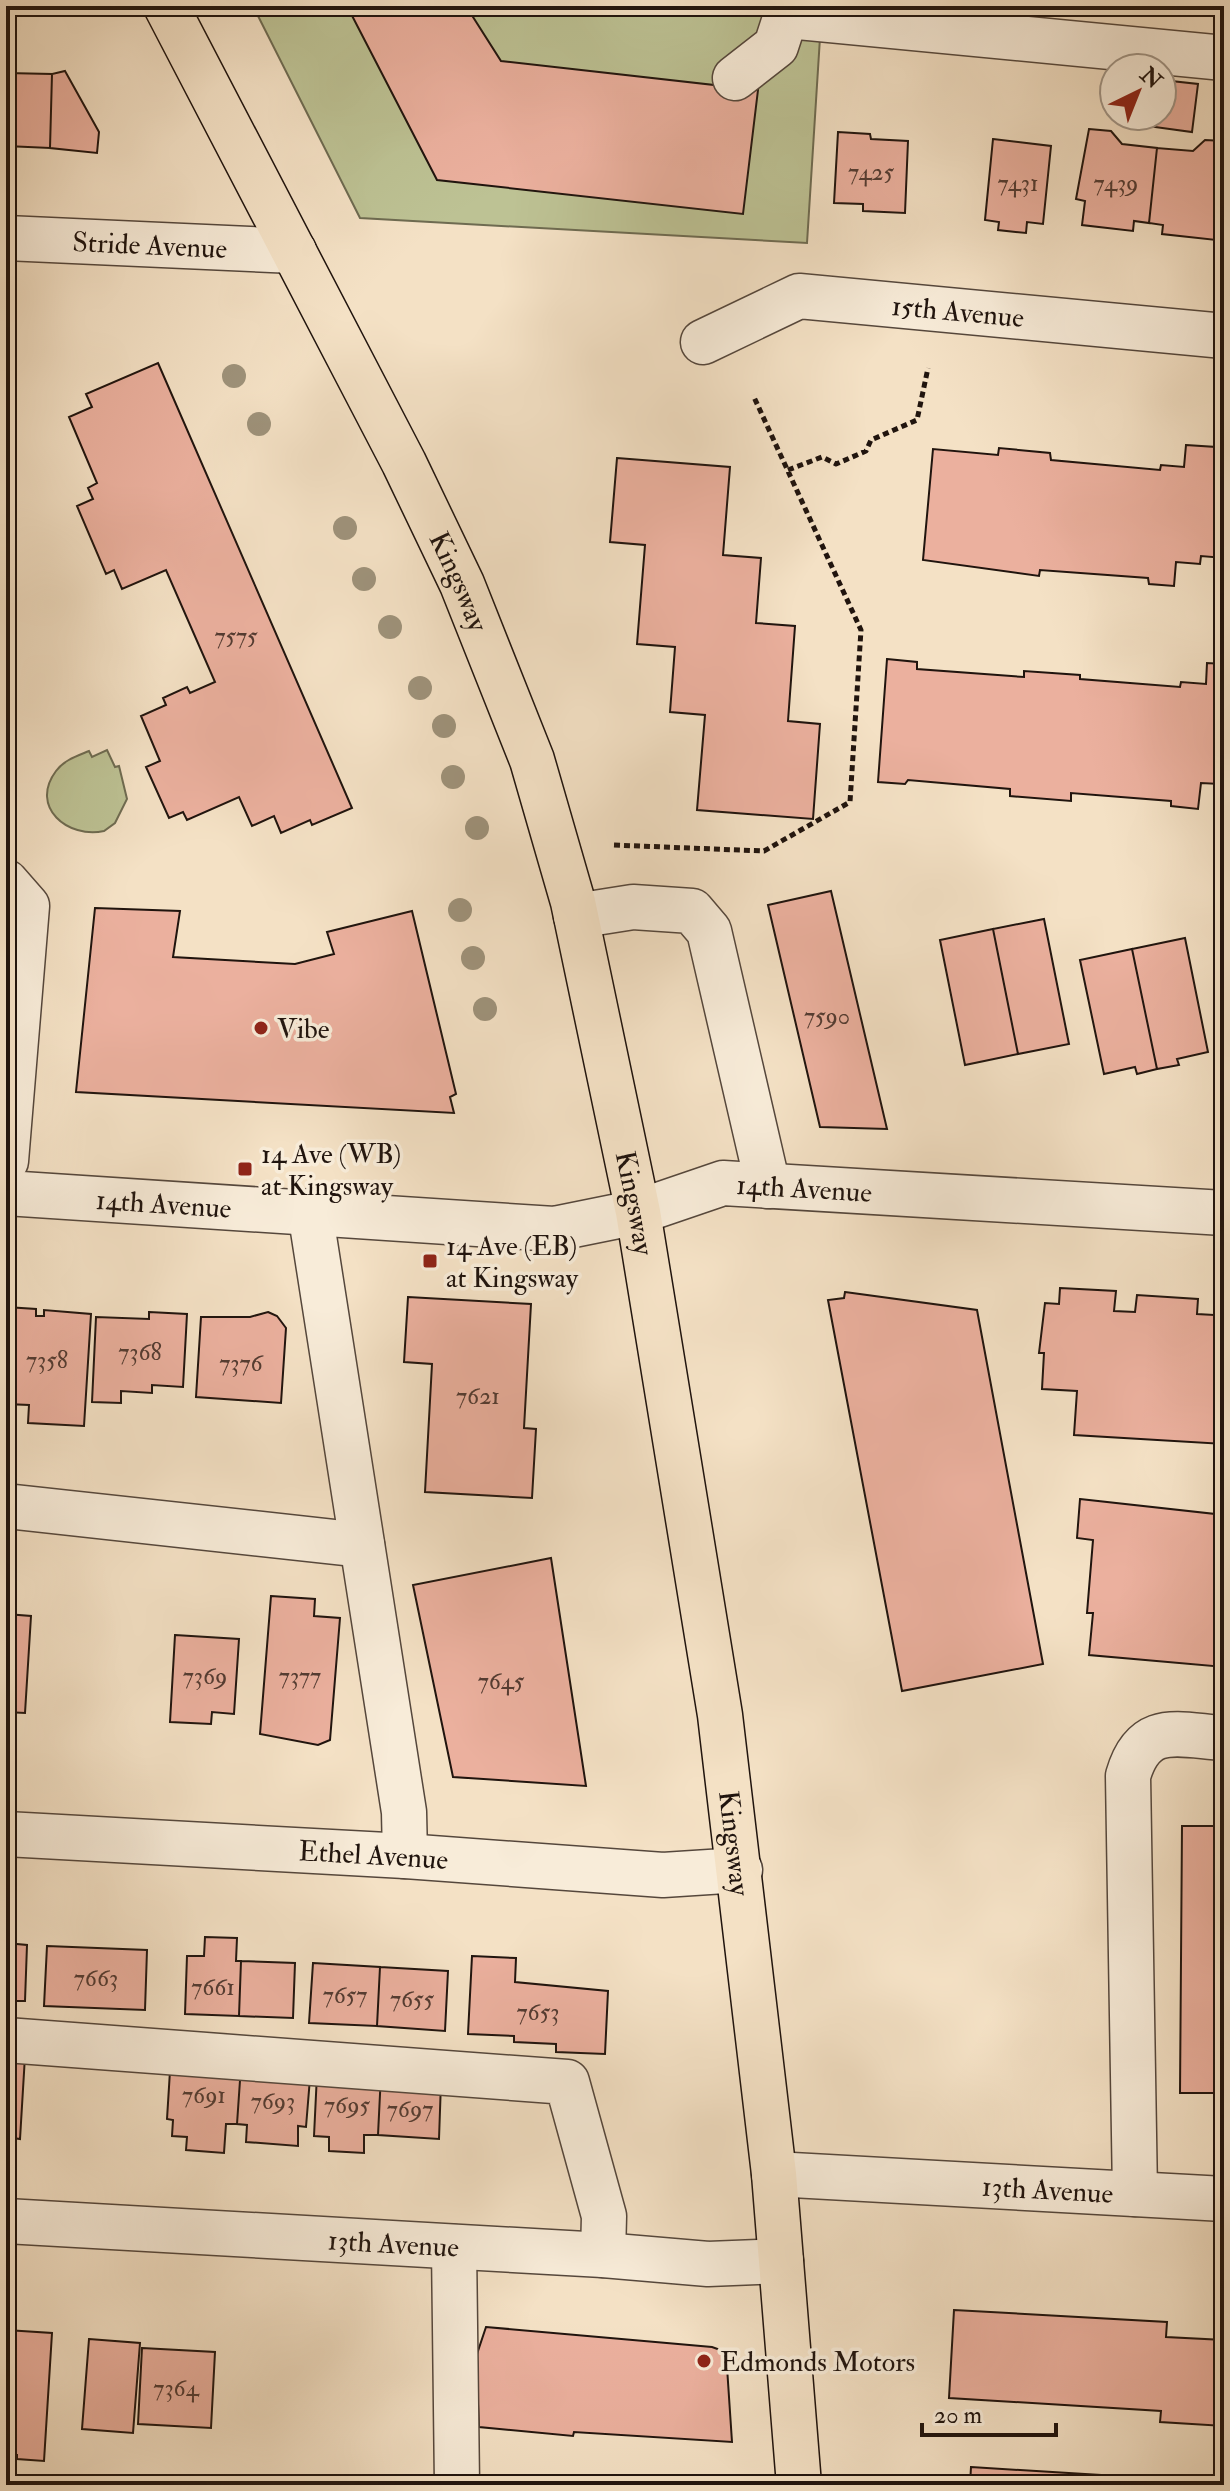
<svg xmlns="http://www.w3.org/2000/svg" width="1230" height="2491" viewBox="0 0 1230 2491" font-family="'IM FELL Double Pica',serif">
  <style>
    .green { fill: #bdc294; stroke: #6e6b51; stroke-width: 2 }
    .building { fill: #ebb09e; stroke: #20140e; stroke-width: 2 }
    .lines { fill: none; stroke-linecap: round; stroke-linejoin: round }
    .minor-casing { stroke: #55473c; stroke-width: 47 }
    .major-casing { stroke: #20140e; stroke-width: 47 }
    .path { stroke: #20140e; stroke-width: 5; stroke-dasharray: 6 4; stroke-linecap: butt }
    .minor { stroke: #f8ecd9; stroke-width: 44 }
    .major { stroke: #f4e1c5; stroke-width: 44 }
    .tree { fill: #9e927a }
    .poi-dot { fill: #8f2418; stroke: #f8ecd9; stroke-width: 3 }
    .labels { text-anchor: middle; stroke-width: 7; stroke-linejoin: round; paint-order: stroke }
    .number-label { font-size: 24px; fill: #533b32 }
    .street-label { font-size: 28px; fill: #20140e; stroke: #f8ecd9 }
    .poi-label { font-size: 28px; fill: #20140e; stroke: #f8ecd9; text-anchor: start }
  </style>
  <rect width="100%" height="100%" fill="#f4e1c5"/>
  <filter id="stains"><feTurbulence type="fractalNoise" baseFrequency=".0025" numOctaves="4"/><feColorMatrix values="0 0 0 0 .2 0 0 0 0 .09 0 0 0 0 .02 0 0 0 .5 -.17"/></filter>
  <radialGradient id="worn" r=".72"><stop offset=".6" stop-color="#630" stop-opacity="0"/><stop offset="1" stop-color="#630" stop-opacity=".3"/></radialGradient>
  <path class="green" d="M253,6H822L807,243L360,218Z
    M107,750L115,767L119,766L127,799L115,823L104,831C68,839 29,807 56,771C64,760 77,756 89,751L92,757Z"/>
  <path class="building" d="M347,6H466L501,61L758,90L743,214L437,180Z
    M65,71L99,132L97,153L50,148L52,74Z
    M6,73L52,74L50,148L6,146Z
    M1162,80L1198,84L1192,132L1140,125L1141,116H1162Z
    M1089,129L1111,131L1122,144L1157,148L1149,223L1134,221L1133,231L1082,225L1085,201L1076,199Z
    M838,132L870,134L871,139L908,141L905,213L863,211V204L834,203Z
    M993,139L1051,146L1043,224L1027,222L1026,233L998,230L999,222L985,220Z
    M1205,140L1224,141V210L1219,211L1216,240L1162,234L1163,225L1149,223L1157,148L1193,151Z
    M158,363L352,808L312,825L310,820L281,833L274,816L252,826L239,797L187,820L183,812L169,818L146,767L160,761L141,716L166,705L163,698L187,687L190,693L215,682L166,570L122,589L114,570L106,574L77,506L93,499L88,488L97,483L69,417L92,407L86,394Z
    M1186,445L1216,447L1215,452H1224V558L1201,556L1200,564L1176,562L1174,586L1149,584L1148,578L1040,570L1039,576L923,560L933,449L998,455L999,448L1050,453L1051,460L1160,470L1161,465L1184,467Z
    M617,458L730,467L723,555L761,558L756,623L795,626L788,721L820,724L813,819L697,810L705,715L670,712L675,647L637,644L645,545L610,542Z
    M887,659L917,662V669L1024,677V671L1080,675V679L1180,687L1181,682L1206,684L1207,663L1224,664V778H1220V784L1201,783L1198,809L1171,806V801L1071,793V801L1010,796V789L908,780L905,784L878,782Z
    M831,891L887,1129L820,1127L768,905Z
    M95,908L180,911L173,957L295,964L334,954L327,932L412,911L456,1094L450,1097L454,1113L76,1092Z
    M1044,919L1069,1044L1018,1054L993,929Z
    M993,929L1018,1054L965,1065L940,940Z
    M1185,938L1208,1052L1177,1059L1179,1065L1157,1069L1132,949Z
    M1132,949L1157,1069L1137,1074L1135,1067L1104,1074L1080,960Z
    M1060,1288L1116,1291L1114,1311L1135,1312L1137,1295L1198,1299L1197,1314L1214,1315L1215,1305L1224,1306V1444L1074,1435L1077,1391L1042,1389L1044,1353H1039L1045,1303L1059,1304Z
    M845,1292L977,1310L1043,1664L902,1691L828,1300L844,1298Z
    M408,1297L531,1304L524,1428L536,1429L532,1498L425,1492L432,1364L404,1362Z
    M6,1307L36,1309V1316H44V1310L91,1314L84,1426L28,1423L29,1405L6,1404Z
    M149,1312L187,1314L183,1387L152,1385V1393L121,1391V1403L92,1402L96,1317L149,1319Z
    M268,1312L277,1316L286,1328L281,1403L196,1397L201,1317H250Z
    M1080,1499L1224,1515V1667L1089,1655L1093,1613H1087L1093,1540L1077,1538Z
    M551,1558L586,1786L453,1777L413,1585Z
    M271,1596L315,1599L314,1616L340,1618L330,1740L318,1745L260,1734Z
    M6,1614L31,1616L25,1713L6,1712Z
    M175,1635L239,1639L234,1714L212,1712L211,1724L170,1722Z
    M1182,1826H1218V1835H1224V2093H1180Z
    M205,1937L237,1938L236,1961H241L239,2016L185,2014L187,1956H204Z
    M6,1943L27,1945L25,2001H6Z
    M47,1946L147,1950L145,2010L44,2006Z
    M472,1956L516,1958L515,1982L608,1991L605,2054L556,2052V2044L514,2042V2036L468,2034Z
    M241,1961L295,1963L293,2018L239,2016Z
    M313,1963L380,1967L377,2026L309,2023Z
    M380,1967L448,1971L445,2031L377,2026Z
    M6,2054L25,2056L20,2139L6,2137Z
    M241,2066L237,2124H226L224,2153L186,2150L187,2137L172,2136L173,2120L167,2119L170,2071Z
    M241,2066L310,2078L306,2127L298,2126V2146L246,2142L247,2125L237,2124Z
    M317,2074H381L378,2135H364V2153L329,2151V2137L314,2136Z
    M381,2074L441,2082L439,2139L378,2135Z
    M954,2310L1167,2322L1166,2337L1224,2340V2426L1160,2422L1161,2411L949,2398Z
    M486,2327L712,2347L726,2352L732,2442L574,2432L573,2436L479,2427L476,2357Z
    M6,2330L52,2333L44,2461L17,2459V2455L6,2454Z
    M89,2339L140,2343L133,2433L82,2429Z
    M142,2348L215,2352L211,2428L138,2424Z
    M971,2467L1133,2477V2485H970Z"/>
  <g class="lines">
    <defs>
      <g id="minor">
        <path d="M788,16L1224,58"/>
        <path d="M735,78L776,46L789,6"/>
        <path id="s1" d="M6,238L294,251"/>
        <path id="s2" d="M703,342L799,296L1224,336"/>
        <path d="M6,882L27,906L6,1161"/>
        <path d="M576,916L633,907L692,911L709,931L768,1186"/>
        <path id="s3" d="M6,1193L554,1229L638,1212L723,1183L1224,1213"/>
        <path d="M310,1211L404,1812L405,1856"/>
        <path d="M6,1506L362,1545"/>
        <path id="s4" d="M6,1834L405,1856L663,1875L740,1870"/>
        <path d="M6,2040L567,2082L604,2216L603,2255"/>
        <path id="s5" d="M774,2174L1224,2199"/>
        <path d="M1135,2194L1128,1776C1144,1721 1177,1735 1224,1738"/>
        <path id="s6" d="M6,2221L603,2255L708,2264L781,2261"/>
        <path d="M454,2247L457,2485"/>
      </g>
      <g id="major">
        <path id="s7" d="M166,6L404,463L462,584L532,760L573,902L638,1212L720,1715L774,2174L799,2485"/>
      </g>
    </defs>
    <use href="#minor" class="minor-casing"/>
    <use href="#major" class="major-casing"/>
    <path class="path" d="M788,470L822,457L836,464L866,451L871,440L917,420L928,368
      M614,845L764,851L850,802L861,630L753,395"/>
    <use href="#minor" class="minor"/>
    <use href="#major" class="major"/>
  </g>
  <g class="tree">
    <circle cx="234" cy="376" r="12"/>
    <circle cx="259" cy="424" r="12"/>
    <circle cx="345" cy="528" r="12"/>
    <circle cx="364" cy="579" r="12"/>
    <circle cx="390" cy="627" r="12"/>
    <circle cx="420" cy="688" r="12"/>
    <circle cx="444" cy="726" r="12"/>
    <circle cx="453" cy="777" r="12"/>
    <circle cx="477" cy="828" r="12"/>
    <circle cx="460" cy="910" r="12"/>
    <circle cx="473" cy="958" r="12"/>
    <circle cx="485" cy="1009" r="12"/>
  </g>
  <g class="poi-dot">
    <circle cx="261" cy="1028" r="8"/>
    <rect x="237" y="1161" width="16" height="16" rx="4"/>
    <rect x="422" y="1253" width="16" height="16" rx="4"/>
    <circle cx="704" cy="2361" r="8"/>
  </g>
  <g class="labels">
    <g class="number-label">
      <text x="871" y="180">7425</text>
      <text x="1018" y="191">7431</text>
      <text x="1116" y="191">7439</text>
      <text x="236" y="644">7575</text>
      <text x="827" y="1024">7590</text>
      <text x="140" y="1360">7368</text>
      <text x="47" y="1368">7358</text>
      <text x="241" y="1371">7376</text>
      <text x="478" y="1404">7621</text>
      <text x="205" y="1684">7369</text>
      <text x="300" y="1684">7377</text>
      <text x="501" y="1689">7645</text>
      <text x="96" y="1986">7663</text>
      <text x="213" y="1995">7661</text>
      <text x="345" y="2003">7657</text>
      <text x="412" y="2007">7655</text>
      <text x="538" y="2020">7653</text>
      <text x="204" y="2103">7691</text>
      <text x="273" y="2109">7693</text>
      <text x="347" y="2113">7695</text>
      <text x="410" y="2117">7697</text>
      <text x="176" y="2396">7364</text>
    </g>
    <g class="street-label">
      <text dy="10" stroke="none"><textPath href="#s1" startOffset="144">Stride Avenue</textPath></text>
      <text dy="10" stroke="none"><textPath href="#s2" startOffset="266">15th Avenue</textPath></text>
      <text dy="10" stroke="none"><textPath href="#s7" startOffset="646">Kingsway</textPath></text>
      <text dy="10" stroke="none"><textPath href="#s3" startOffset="806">14th Avenue</textPath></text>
      <text dy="10" stroke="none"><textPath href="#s3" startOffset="158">14th Avenue</textPath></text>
      <text dy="10" stroke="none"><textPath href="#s7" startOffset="1294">Kingsway</textPath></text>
      <text dy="10" stroke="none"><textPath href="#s7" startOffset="1942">Kingsway</textPath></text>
      <text dy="10" stroke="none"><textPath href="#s4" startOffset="368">Ethel Avenue</textPath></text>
      <text dy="10" stroke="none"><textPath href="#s5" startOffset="274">13th Avenue</textPath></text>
      <text dy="10" stroke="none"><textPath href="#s6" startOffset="388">13th Avenue</textPath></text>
    </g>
    <g class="poi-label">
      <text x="277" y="1038">Vibe</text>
      <text x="261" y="1163">14 Ave (WB)<tspan x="261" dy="32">at Kingsway</tspan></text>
      <text x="446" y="1255">14 Ave (EB)<tspan x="446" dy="32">at Kingsway</tspan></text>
      <text x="720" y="2371">Edmonds Motors</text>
    </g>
  </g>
  <rect width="1230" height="2491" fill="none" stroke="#f4e1c5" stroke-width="32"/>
  <rect x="8" y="8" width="1214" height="2475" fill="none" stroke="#20140e" stroke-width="4"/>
  <rect x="16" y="16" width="1198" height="2459" fill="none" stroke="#20140e" stroke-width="2"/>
  <g transform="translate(1138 92) rotate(43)"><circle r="38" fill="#f8ecd9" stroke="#a29688" stroke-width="2"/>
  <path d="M0-6L14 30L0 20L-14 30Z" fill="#8f2418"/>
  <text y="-12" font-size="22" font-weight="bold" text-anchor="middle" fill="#20140e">N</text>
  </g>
  <path d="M922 2423v12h134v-12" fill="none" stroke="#20140e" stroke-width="4"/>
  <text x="934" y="2423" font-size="24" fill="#20140e" stroke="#f8ecd9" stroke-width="6" paint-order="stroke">20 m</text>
  <rect width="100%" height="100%" filter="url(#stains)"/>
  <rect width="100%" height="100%" fill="url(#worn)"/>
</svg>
